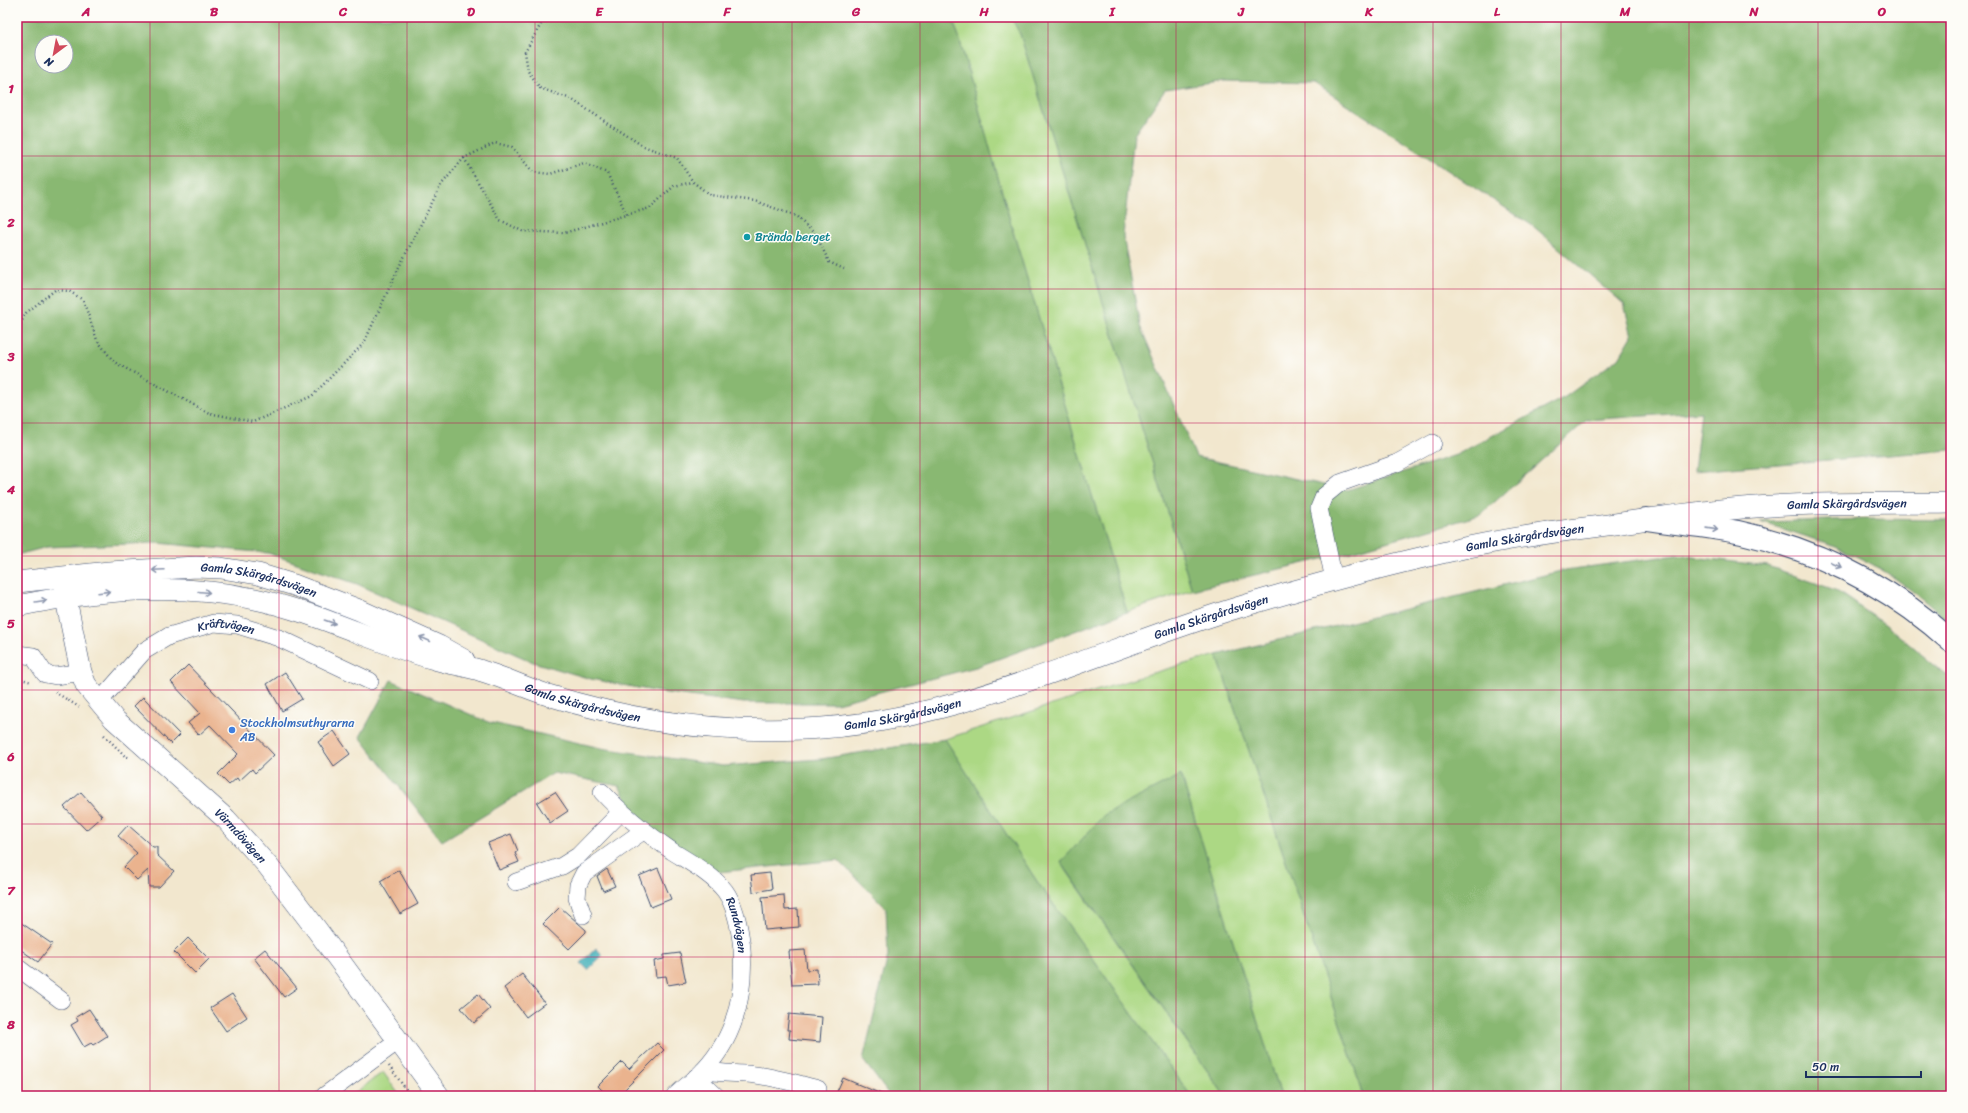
<svg xmlns="http://www.w3.org/2000/svg" width="1968" height="1113" viewBox="0 0 1968 1113" font-family="Sriracha,sans-serif">
  <style>
    .green { fill: #acd884; stroke: #648471 }
    .forest { fill: #89b872; stroke: #527468; fill-rule: evenodd }
    .water { fill: #3daeb7; stroke: #2c6e8a }
    .building { fill: #eab38e }
    .lines { fill: none; stroke-linecap: round; stroke-linejoin: round }
    .minor-casing { stroke: #3b4b6f; stroke-width: 18 }
    .major-casing { stroke: #3b4b6f; stroke-width: 22 }
    .highway-casing { stroke: #3b4b6f; stroke-width: 24 }
    .path { stroke: #3b4b6f; stroke-width: 2.5; stroke-dasharray: 1 3; stroke-linecap: butt }
    .minor { stroke: #fff; stroke-width: 17 }
    .major { stroke: #fff; stroke-width: 21 }
    .highway { stroke: #fff; stroke-width: 22 }
    .oneway { stroke: #8d97ae }
    .grid { fill: none; stroke: #c2185b; stroke-width: 1; stroke-opacity: 0.55 }
    .culture-dot { fill: #0f9aa8; stroke: #fdfcf7; stroke-width: 1.5 }
    .shop-dot { fill: #3f7fe0; stroke: #fdfcf7; stroke-width: 1.5 }
    .labels { text-anchor: middle; stroke-width: 3; stroke-linejoin: round; paint-order: stroke }
    .culture-label { font-size: 12px; fill: #0d838f; stroke: #fdfcf7; text-anchor: start }
    .street-label { font-size: 12px; fill: #1b2f5e; stroke: #fdfcf7 }
    .shop-label { font-size: 12px; fill: #366cbe; stroke: #fdfcf7; text-anchor: start }
    .neatline { fill: none; stroke: #c2185b; stroke-width: 1.5 }
    .grid-label { font-size: 13px; text-anchor: middle; font-weight: bold; fill: #c2185b }
  </style>
  <rect width="100%" height="100%" fill="#fdfcf7"/>
  <filter id="ink" filterUnits="userSpaceOnUse"><feTurbulence type="fractalNoise" baseFrequency=".025" numOctaves="2"/><feDisplacementMap in="SourceGraphic" scale="8" xChannelSelector="R" yChannelSelector="G"/><feConvolveMatrix kernelMatrix="1 2 1 2 8 2 1 2 1" color-interpolation-filters="sRGB"/></filter>
  <filter id="wash" filterUnits="userSpaceOnUse"><feTurbulence type="fractalNoise" baseFrequency=".012" numOctaves="4" result="noise"/><feDisplacementMap in="SourceGraphic" scale="16" xChannelSelector="R" yChannelSelector="G"/><feGaussianBlur stdDeviation="0.9" result="paint"/><feColorMatrix in="noise" values="0 0 0 0 0 0 0 0 0 0 0 0 0 0 0 0 0 1.4 0 .05"/><feComposite in="paint" operator="in"/></filter>
  <g filter="url(#wash)">
    <rect width="100%" height="100%" fill="#f2e7ce"/>
    <path class="green" d="M951,17H1011L1020,34L1192,590L1127,612L1014,235L958,34Z
      M1217,655L1364,1096H1281L1181,775L1061,863L1225,1096H1191L1036,880L945,739L1149,674Z
      M383,1072L400,1096H351Z"/>
    <path class="forest" d="M17,17H951L958,34L1014,235L1127,612L976,667L837,703H744L659,692L591,679L533,662L357,584L268,553L157,543L47,547L17,555ZM42,42H66V66H42Z
      M1011,17H1950L1951,450L1694,471L1701,412L1587,420L1480,515L1351,552L1192,590L1020,34ZM1225,81L1314,83L1533,226L1624,304L1632,336L1619,358L1565,397L1456,455L1347,490L1196,457L1140,326L1123,236L1134,135L1165,90Z
      M1868,519L1951,520V624C1931,606 1910,588 1887,573C1849,549 1803,535 1760,522Z
      M1676,555L1768,566L1835,590L1886,625L1951,679V1096H1364L1217,655L1565,570Z
      M391,680L488,722L601,748L723,766L821,759L945,739L1036,880L1191,1096H890L863,1060L888,956L886,908L838,860L719,872L647,827L632,810L619,786L554,773L442,841L360,737Z
      M1181,775L1281,1096H1225L1061,862L1104,815Z"/>
    <path class="water" d="M596,948L603,955L588,970L581,963Z"/>
    <g id="blocks">
      <path class="building" d="M188,665L274,755L255,773L252,769L239,781L237,778L229,785L218,774L238,754L210,725L199,735L188,723L200,713L171,682Z
        M285,672L302,699L282,711L267,684Z
        M143,697L180,735L171,744L134,706Z
        M334,731L350,754L334,766L318,742Z
        M81,792L102,816L86,830L64,807Z
        M555,792L568,811L550,823L537,803Z
        M128,825L153,847H157V855L174,871L159,887H149L148,870L137,880L124,867L137,853L118,836Z
        M511,834L518,851L515,853L519,862L499,870L488,843Z
        M658,868L671,899L651,907L639,876Z
        M607,869L615,886L603,891L597,876Z
        M399,870L418,904L400,914L380,881Z
        M770,873L772,889L753,892L751,875Z
        M784,895L785,910L798,909L799,927L765,930L762,897Z
        M560,907L586,930V932L569,949L543,924Z
        M17,920L52,944L38,962L17,947Z
        M188,938L209,959L195,973L174,952Z
        M265,949L297,988L284,997L254,958Z
        M805,950L807,970L817,969L818,984L792,985L789,951Z
        M680,953L686,982L668,985L666,976L656,977L654,961L664,959V955Z
        M522,974L545,1003L526,1017L504,988Z
        M232,994L247,1017L226,1031L210,1008Z
        M478,994L490,1009L474,1023L461,1008Z
        M89,1009L107,1036L93,1045L91,1043L84,1047L71,1025L78,1021L76,1017Z
        M789,1014L822,1017L820,1042L789,1039L790,1030H787Z
        M657,1043L664,1050L618,1096H608L598,1086L622,1062L629,1069Z
        M843,1078L886,1096H835Z"/>
    </g>
  </g>
  <g filter="url(#ink)">
    <use href="#blocks" fill-opacity="0" stroke="#3b4b6f" stroke-width="1"/>
    <g class="lines">
      <defs>
        <g id="minor">
          <path d="M1334,580L1319,508L1324,496L1340,483L1397,463L1433,443"/>
          <path d="M17,654L33,656L45,674L56,676L81,672"/>
          <path id="s1" d="M99,702L144,651L169,636L214,623L237,625L279,638L370,681"/>
          <path id="s2" d="M602,792C623,815 646,833 672,851C689,862 712,874 725,891C736,906 740,930 742,949C745,994 736,1036 704,1070C696,1079 684,1087 675,1096"/>
          <path d="M516,882L562,866L578,856L621,812"/>
          <path d="M583,915L577,898L578,885L584,873L643,831"/>
          <path d="M17,967L61,1000"/>
          <path d="M704,1070C719,1074 732,1073 747,1074C771,1076 795,1083 818,1089"/>
          <path d="M696,1077L716,1096"/>
          <path d="M324,1096L398,1041"/>
        </g>
        <g id="major">
          <path id="s3" d="M64,578L68,609L81,672L86,685L114,719L226,819L268,866L317,930L439,1096"/>
          <path id="s4" d="M17,582L109,572L196,567L221,568L258,574L294,585L359,610L439,646L464,660"/>
          <path id="s5" d="M17,606C95,590 176,582 255,599C317,612 373,642 434,659C450,664 467,666 482,671C505,678 526,688 548,695C631,721 717,733 804,729C958,723 1098,649 1243,606C1310,586 1378,567 1446,552C1494,541 1544,533 1593,527C1643,520 1692,512 1742,508C1811,502 1882,504 1951,503"/>
        </g>
        <path id="highway" d="M1646,519C1678,524 1711,526 1742,533C1821,551 1891,587 1951,641"/>
      </defs>
      <use href="#minor" class="minor-casing"/>
      <use href="#major" class="major-casing"/>
      <use href="#highway" class="highway-casing"/>
      <path class="path" d="M545,17L525,52L528,71L540,88L571,99L643,146L677,158L693,182L710,195L755,201L796,216L816,235L829,262L844,269
        M464,158L500,220L522,231L564,233L650,208L674,186L693,182
        M17,331L26,313L55,290L69,291L83,300L97,340L114,362L209,413L253,422L312,396L364,343L398,269L441,185L464,158L495,143L512,147L533,172L550,174L584,163L607,173L627,215
        M17,678L32,682
        M55,692L79,707
        M104,735L125,756L130,758
        M389,1066L411,1096"/>
      <use href="#minor" class="minor"/>
      <use href="#major" class="major"/>
      <use href="#highway" class="highway"/>
    </g>
    <defs><path id="oneway-shaft" d="M-6 0H5M1.5-3L5.5 0L1.5 3" fill="none" stroke-width="1.6" stroke-linecap="round" stroke-linejoin="round"/></defs>
    <g class="oneway">
      <use href="#oneway-shaft" transform="translate(1712 529) rotate(8)"/>
      <use href="#oneway-shaft" transform="translate(1836 565) rotate(24)"/>
      <use href="#oneway-shaft" transform="translate(158 570) rotate(177)"/>
      <use href="#oneway-shaft" transform="translate(104 592) rotate(-7)"/>
      <use href="#oneway-shaft" transform="translate(204 592) rotate(5)"/>
      <use href="#oneway-shaft" transform="translate(41 601) rotate(-9)"/>
      <use href="#oneway-shaft" transform="translate(330 622) rotate(19)"/>
      <use href="#oneway-shaft" transform="translate(425 639) rotate(-156)"/>
    </g>
  </g>
  <path class="grid" d="M150,17V1096M279,17V1096M407,17V1096M535,17V1096M663,17V1096M792,17V1096M920,17V1096M1048,17V1096M1176,17V1096M1305,17V1096M1433,17V1096M1561,17V1096M1689,17V1096M1818,17V1096M17,156H1951M17,289H1951M17,423H1951M17,556H1951M17,690H1951M17,824H1951M17,957H1951"/>
  <circle class="culture-dot" cx="747" cy="237" r="4"/>
  <circle class="shop-dot" cx="232" cy="730" r="4"/>
  <g class="labels">
    <g class="culture-label">
      <text x="755" y="241">Brända berget</text>
    </g>
    <g class="street-label">
      <text dy="4" stroke="none"><textPath href="#s5" startOffset="1880">Gamla Skärgårdsvägen</textPath></text>
      <text dy="4" stroke="none"><textPath href="#s5" startOffset="1556">Gamla Skärgårdsvägen</textPath></text>
      <text dy="4" stroke="none"><textPath href="#s4" startOffset="244">Gamla Skärgårdsvägen</textPath></text>
      <text dy="4" stroke="none"><textPath href="#s5" startOffset="1232">Gamla Skärgårdsvägen</textPath></text>
      <text dy="4" stroke="none"><textPath href="#s1" startOffset="156">Kräftvägen</textPath></text>
      <text dy="4" stroke="none"><textPath href="#s5" startOffset="584">Gamla Skärgårdsvägen</textPath></text>
      <text dy="4" stroke="none"><textPath href="#s5" startOffset="908">Gamla Skärgårdsvägen</textPath></text>
      <text dy="4" stroke="none"><textPath href="#s3" startOffset="326">Värmdövägen</textPath></text>
      <text dy="4" stroke="none"><textPath href="#s2" startOffset="195">Rundvägen</textPath></text>
    </g>
    <g class="shop-label">
      <text x="240" y="727">Stockholmsuthyrarna<tspan x="240" dy="14">AB</tspan></text>
    </g>
  </g>
  <rect width="1968" height="1113" fill="none" stroke="#fdfcf7" stroke-width="44"/>
  <g transform="translate(54 54) rotate(212)"><circle r="19" fill="#fdfcf7" stroke="#a3aaba"/>
  <path d="M0-3L7 15L0 10L-7 15Z" fill="#d1495b"/>
  <text y="-6" font-size="11" font-weight="bold" text-anchor="middle" fill="#1b2f5e">N</text>
  </g>
  <path d="M1806 1071v6h115v-6" fill="none" stroke="#1b2f5e" stroke-width="2"/>
  <text x="1812" y="1071" font-size="12" fill="#1b2f5e" stroke="#fdfcf7" stroke-width="3" paint-order="stroke">50 m</text>
  <rect x="22" y="22" width="1924" height="1069" class="neatline"/>
  <g class="grid-label">
    <text x="86" y="16">A</text>
    <text x="214" y="16">B</text>
    <text x="343" y="16">C</text>
    <text x="471" y="16">D</text>
    <text x="599" y="16">E</text>
    <text x="727" y="16">F</text>
    <text x="856" y="16">G</text>
    <text x="984" y="16">H</text>
    <text x="1112" y="16">I</text>
    <text x="1241" y="16">J</text>
    <text x="1369" y="16">K</text>
    <text x="1497" y="16">L</text>
    <text x="1625" y="16">M</text>
    <text x="1754" y="16">N</text>
    <text x="1882" y="16">O</text>
    <text x="11" y="93">1</text>
    <text x="11" y="227">2</text>
    <text x="11" y="361">3</text>
    <text x="11" y="494">4</text>
    <text x="11" y="628">5</text>
    <text x="11" y="761">6</text>
    <text x="11" y="895">7</text>
    <text x="11" y="1029">8</text>
  </g>
</svg>
